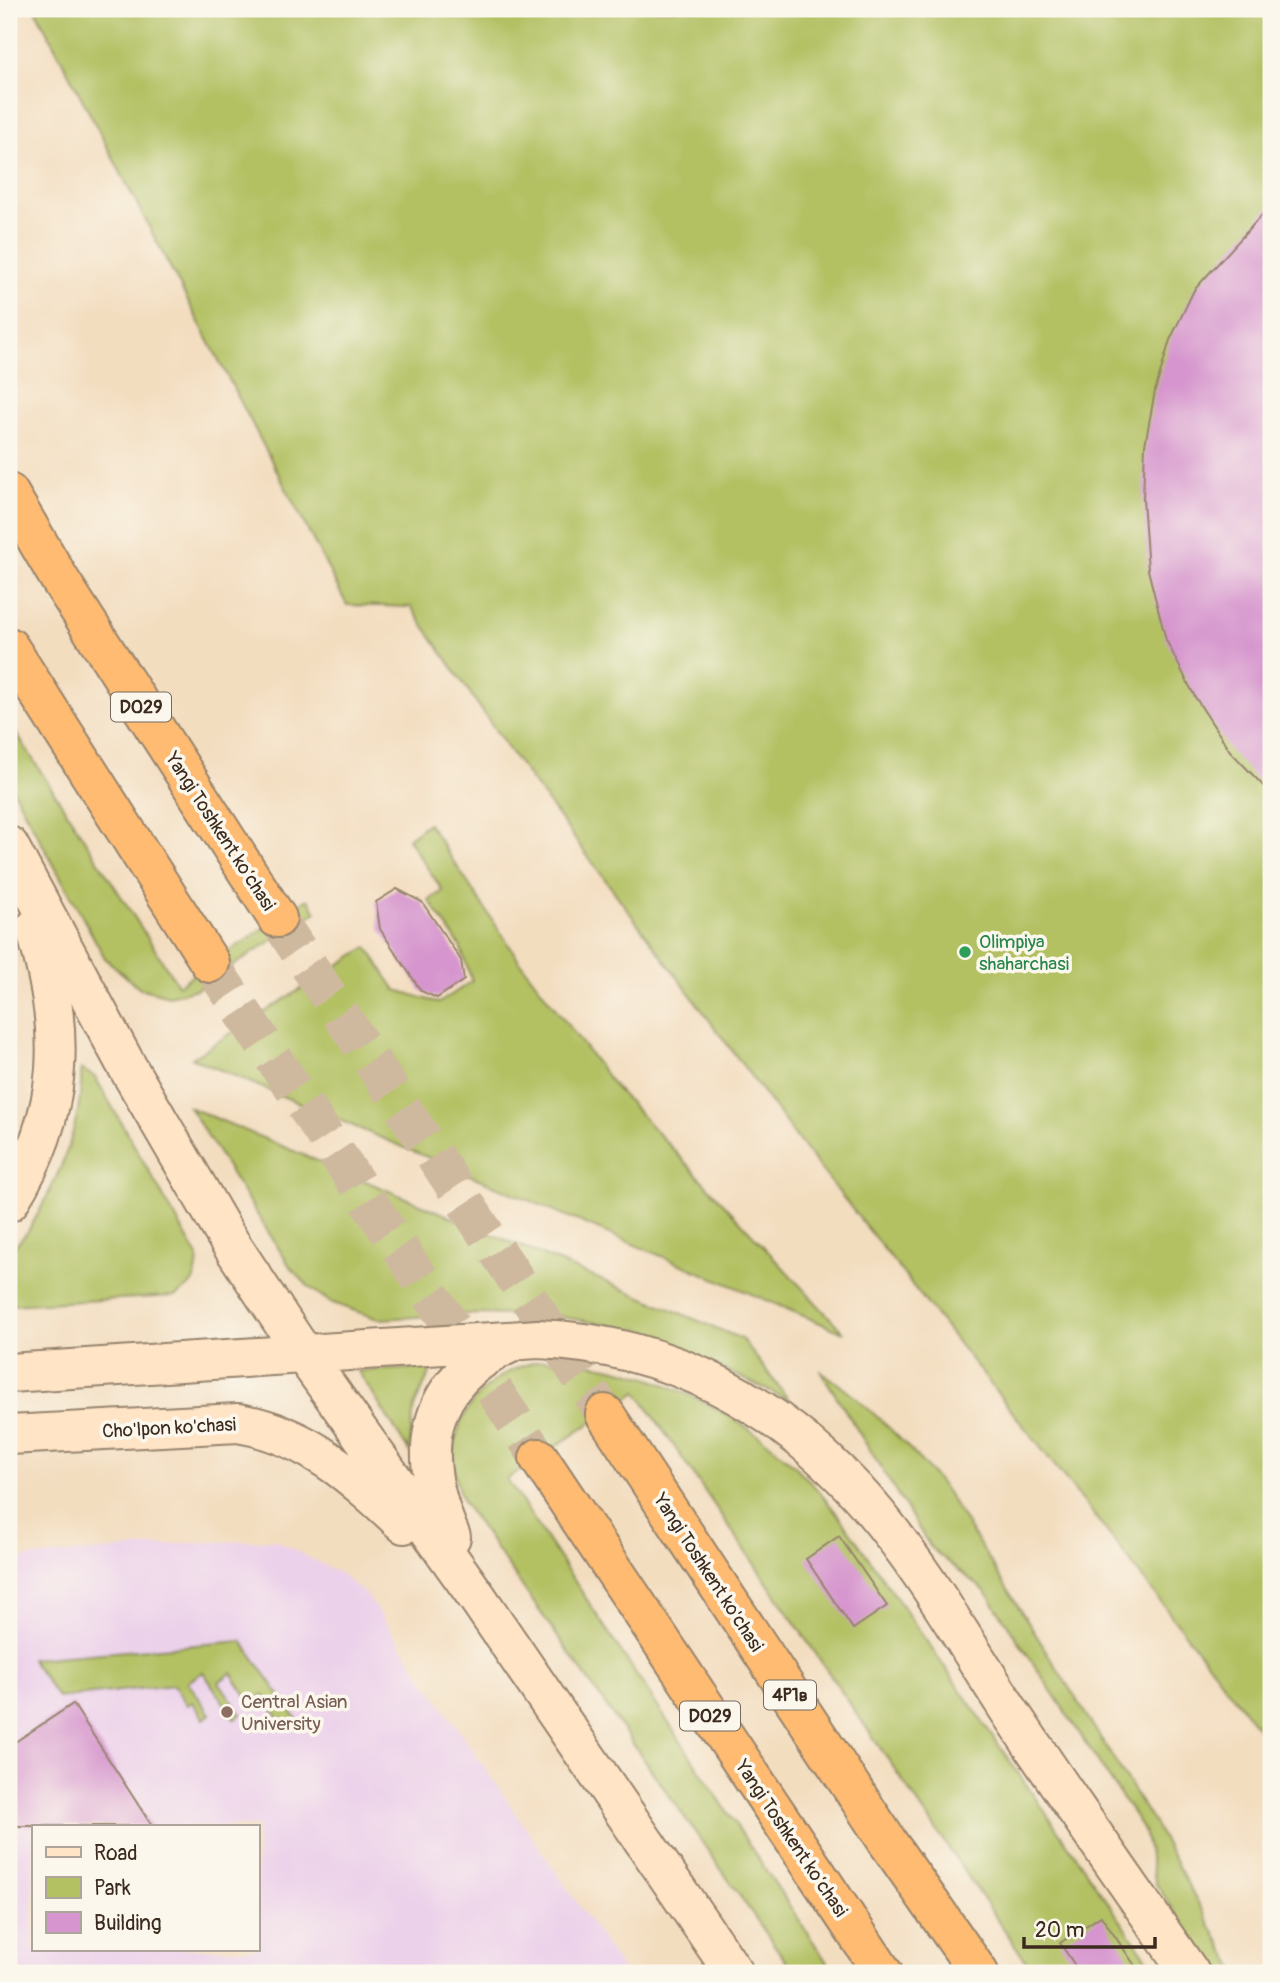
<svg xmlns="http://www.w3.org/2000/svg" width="1280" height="1982" viewBox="0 0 1280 1982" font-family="Pangolin,sans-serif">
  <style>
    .built { fill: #ecd1ea; fill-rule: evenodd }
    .green { fill: #b3c163; stroke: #777640; stroke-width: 2 }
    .building { fill: #d695ce }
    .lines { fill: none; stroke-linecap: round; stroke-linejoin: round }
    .trunk-tunnel { stroke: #ceb99f; stroke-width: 38; stroke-dasharray: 38 19; stroke-linecap: butt }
    .secondary-casing { stroke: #97846e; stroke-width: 42 }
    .trunk-casing { stroke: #97846e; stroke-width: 42 }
    .secondary { stroke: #ffe4c6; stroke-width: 38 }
    .trunk { stroke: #febb71; stroke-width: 38 }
    .leisure-dot { fill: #2e9e5b; stroke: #fbf7ec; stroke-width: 2.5 }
    .education-dot { fill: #8d6e63; stroke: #fbf7ec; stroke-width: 2.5 }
    .labels { text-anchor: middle; stroke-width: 7; stroke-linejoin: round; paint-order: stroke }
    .shield { fill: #fbf7ec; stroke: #75685c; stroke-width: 2 }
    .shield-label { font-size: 18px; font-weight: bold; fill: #3b2a1e }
    .street-label { font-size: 19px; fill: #3b2a1e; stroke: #fbf7ec }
    .leisure-label { font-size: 19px; fill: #27864d; stroke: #fbf7ec; text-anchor: start }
    .education-label { font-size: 19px; fill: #785e54; stroke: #fbf7ec; text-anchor: start }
  </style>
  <rect width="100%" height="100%" fill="#fbf7ec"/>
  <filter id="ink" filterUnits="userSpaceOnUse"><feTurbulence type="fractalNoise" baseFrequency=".0143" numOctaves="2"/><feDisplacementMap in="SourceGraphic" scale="14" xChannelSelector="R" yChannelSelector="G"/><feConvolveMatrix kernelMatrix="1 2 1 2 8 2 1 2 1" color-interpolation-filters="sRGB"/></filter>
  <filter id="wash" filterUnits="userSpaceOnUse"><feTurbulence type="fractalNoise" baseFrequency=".00686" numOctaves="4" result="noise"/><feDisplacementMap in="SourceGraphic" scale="28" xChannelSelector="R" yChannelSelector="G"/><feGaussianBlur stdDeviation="1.57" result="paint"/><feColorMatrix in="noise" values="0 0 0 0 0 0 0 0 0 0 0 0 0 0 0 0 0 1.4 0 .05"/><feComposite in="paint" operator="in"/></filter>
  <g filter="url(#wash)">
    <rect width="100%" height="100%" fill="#f3ddbf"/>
    <path class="built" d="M275,1540L341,1574L368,1597L625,1973H9V1559L190,1543ZM33,1826H257V1949H33Z"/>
    <path class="green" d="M35,9H1271V1746L1112,1538L808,1153L509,750L411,607L347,605Z
      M9,722L178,985L308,899L316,912L197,989L169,996L139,988L105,958L9,783Z
      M428,823L521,963L615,1087L844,1333L192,1058L367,947L396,990L439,1003L472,981L460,946L429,900L443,891L408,839Z
      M81,1069L95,1077L198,1257C197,1278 194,1286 175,1296L9,1305C9,1291 5,1270 9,1256C11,1247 23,1239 28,1231C56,1184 84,1124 81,1069Z
      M189,1107L742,1339L790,1401L644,1331L556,1316L474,1314L378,1319L330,1302L309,1287L291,1268Z
      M542,1360C631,1359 730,1405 794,1465C819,1489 839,1516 859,1544L1157,1973H1034L637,1392L507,1479L834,1973H794L463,1502C435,1435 474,1375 542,1360Z
      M432,1368L414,1407L409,1451L358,1371Z
      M820,1370C868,1405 909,1444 946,1491L1155,1825L1237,1973H1217L1156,1884L1144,1831L986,1592L931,1548Z
      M242,1641L298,1721L286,1729L263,1695L251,1703L231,1673L219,1682L241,1714L235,1719L203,1672L188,1682L210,1714L204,1719L192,1702L187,1705L173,1685L58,1698L31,1659Z"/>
    <g id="blocks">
      <path class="building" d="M1271,205V794L1230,751L1195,697L1166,640L1148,570L1143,499L1145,445L1155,391L1170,340L1194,290Z
        M397,889L422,902L461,960L464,980L437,998L421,991L380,929L376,902Z
        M839,1536L887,1606L853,1629L806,1559Z
        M73,1704L152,1826H9V1746Z
        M1101,1916L1140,1973H1080L1060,1943Z"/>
    </g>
  </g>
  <g filter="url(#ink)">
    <use href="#blocks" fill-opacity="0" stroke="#97846e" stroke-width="2"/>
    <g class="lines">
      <path class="trunk-tunnel" d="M277,918L605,1414
        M210,963L539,1458"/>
      <defs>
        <path id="secondary" d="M9,846L124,1061L227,1238L303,1353L477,1597L734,1973
          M9,1202C66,1112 66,1028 35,928
          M9,1373L538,1339C671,1344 782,1405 869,1505C924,1569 966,1645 1012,1715C1070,1802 1130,1887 1190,1973
          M9,1435L238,1423C307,1434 355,1478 404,1524
          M451,1537C415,1455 423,1382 511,1343"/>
        <path id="trunk" d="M9,493L60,580L277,918
          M9,647L210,963
          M605,1414L889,1844L979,1973
          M539,1458L883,1973"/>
      </defs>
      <use href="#secondary" class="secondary-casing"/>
      <use href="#trunk" class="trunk-casing"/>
      <use href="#secondary" class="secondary"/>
      <use href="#trunk" class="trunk"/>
    </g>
  </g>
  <circle class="leisure-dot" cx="965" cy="952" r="7"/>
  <circle class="education-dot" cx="227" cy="1712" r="7"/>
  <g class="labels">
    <g class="shield">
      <rect x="111" y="692.5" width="60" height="29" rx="5"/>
      <rect x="764" y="1680.5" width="52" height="29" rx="5"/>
      <rect x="680" y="1701.5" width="60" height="29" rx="5"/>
    </g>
    <g class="shield-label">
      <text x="141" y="713">D029</text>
      <text x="790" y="1701">4Р1в</text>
      <text x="710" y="1722">D029</text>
    </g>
    <g class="street-label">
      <text transform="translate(221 831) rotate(57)" y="7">Yangi Toshkent ko‘chasi</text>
      <text transform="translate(169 1427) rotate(-3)" y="7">Cho'lpon ko'chasi</text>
      <text transform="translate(709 1572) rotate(57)" y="7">Yangi Toshkent ko'chasi</text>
      <text transform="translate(792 1838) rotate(56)" y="7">Yangi Toshkent ko‘chasi</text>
    </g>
    <g class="leisure-label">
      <text x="979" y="948">Olimpiya<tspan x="979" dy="22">shaharchasi</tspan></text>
    </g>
    <g class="education-label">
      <text x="241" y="1708">Central Asian<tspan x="241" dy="22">University</tspan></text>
    </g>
  </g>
  <rect width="1280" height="1982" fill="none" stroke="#fbf7ec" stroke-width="35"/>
  <rect x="32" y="1825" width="228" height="126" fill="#fbf7ec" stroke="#aea59a" stroke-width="2"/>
  <rect x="46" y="1847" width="35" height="10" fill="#ffe4c6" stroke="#aea59a" stroke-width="2"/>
  <text x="94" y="1860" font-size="21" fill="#3b2a1e">Road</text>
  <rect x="46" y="1877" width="35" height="21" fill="#b3c163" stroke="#aea59a" stroke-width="2"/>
  <text x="94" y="1895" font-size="21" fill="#3b2a1e">Park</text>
  <rect x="46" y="1912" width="35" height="21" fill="#d695ce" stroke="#aea59a" stroke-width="2"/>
  <text x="94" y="1930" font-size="21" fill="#3b2a1e">Building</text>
  <path d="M1024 1937v10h131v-10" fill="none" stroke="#3b2a1e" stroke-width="3.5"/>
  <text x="1035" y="1937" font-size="21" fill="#3b2a1e" stroke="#fbf7ec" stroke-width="5" paint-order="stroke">20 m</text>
</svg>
